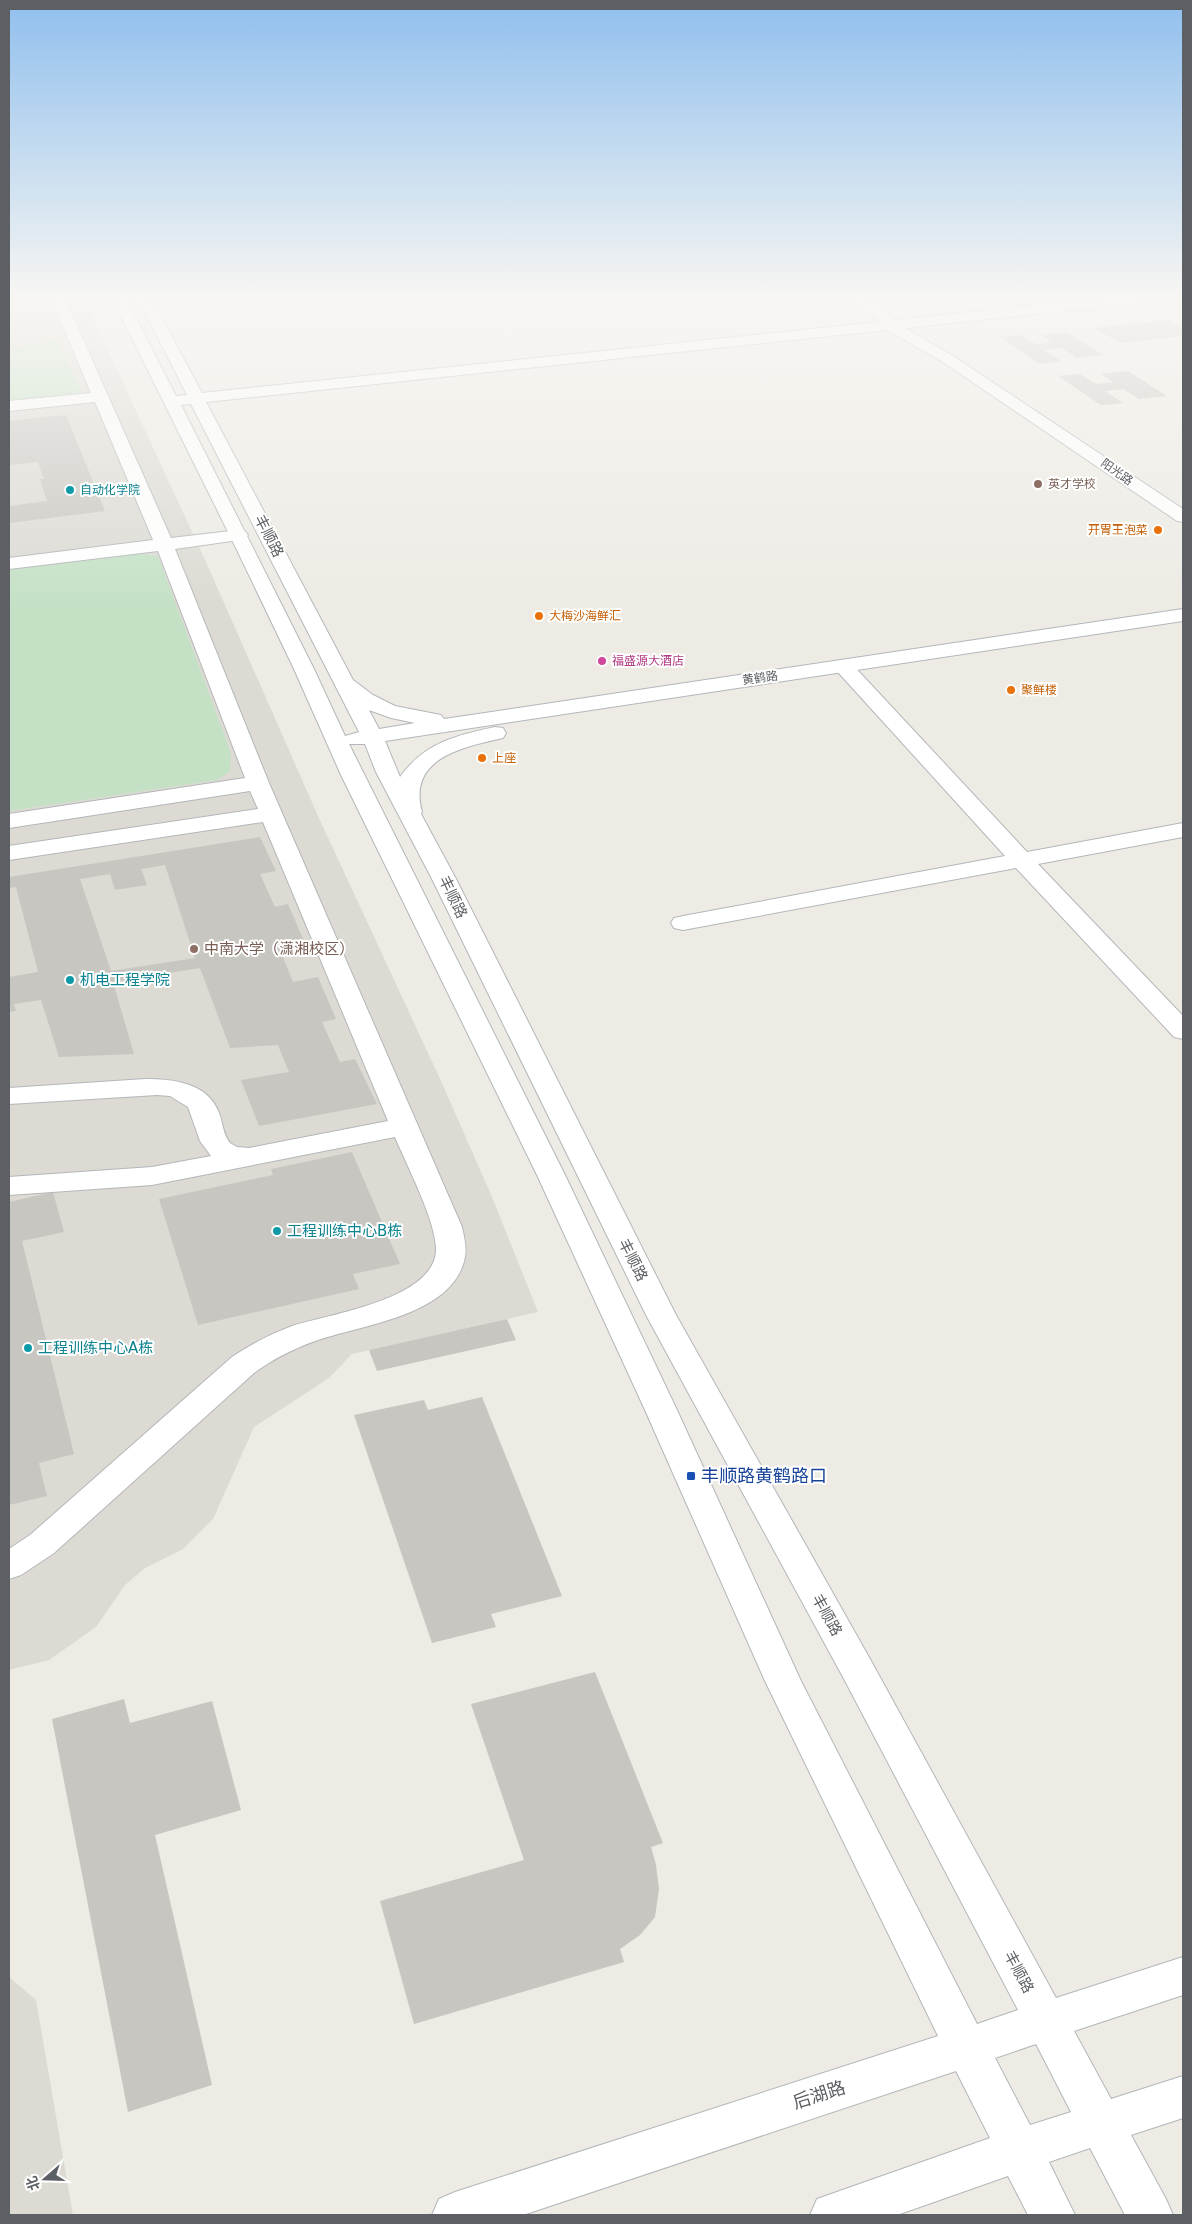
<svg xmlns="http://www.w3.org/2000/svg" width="1192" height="2224" viewBox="0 0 1192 2224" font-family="'DejaVu Sans','Noto Sans SC',sans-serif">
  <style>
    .commercial { fill: #f9f5dd }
    .education { fill: #dcdad3 }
    .green { fill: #c4e1c6 }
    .building { fill: #c8c6c1; fill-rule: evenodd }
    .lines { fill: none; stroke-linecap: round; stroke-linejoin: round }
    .street-casing { stroke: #b4b6b9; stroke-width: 2 }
    .secondary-casing { stroke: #b3b6ba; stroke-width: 2 }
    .street { fill: #fff; fill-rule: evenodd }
    .secondary { fill: #fff; fill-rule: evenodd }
    .education-dot { fill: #8d6e63; stroke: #fff; stroke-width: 2 }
    .culture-dot { fill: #0f9aa8; stroke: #fff; stroke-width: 2 }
    .food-dot { fill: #e8710a; stroke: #fff; stroke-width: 2 }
    .hotel-dot { fill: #d1479c; stroke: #fff; stroke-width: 2 }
    .transit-dot { fill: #1a4fb4; stroke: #fff; stroke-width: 2 }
    .labels { text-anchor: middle; stroke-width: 4; stroke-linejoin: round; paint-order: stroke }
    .far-street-label { font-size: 12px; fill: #5c5f63; stroke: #fff }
    .far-education-label { font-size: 12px; fill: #785e54; stroke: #fff; text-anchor: start }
    .far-culture-label { font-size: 12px; fill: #0d838f; stroke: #fff; text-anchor: start }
    .far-food-label { font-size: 12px; fill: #c56008; stroke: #fff; text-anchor: start }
    .far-hotel-label { font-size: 12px; fill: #b23c85; stroke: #fff; text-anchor: start }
    .street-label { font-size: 15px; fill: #5c5f63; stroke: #fff }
    .education-label { font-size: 15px; fill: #785e54; stroke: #fff; text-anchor: start }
    .culture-label { font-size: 15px; fill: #0d838f; stroke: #fff; text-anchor: start }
    .near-transit-label { font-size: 18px; fill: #164399; stroke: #fff; text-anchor: start }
    .near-street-label { font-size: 18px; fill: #5c5f63; stroke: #fff }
  </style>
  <rect width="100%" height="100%" fill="#edebe4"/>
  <path class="commercial" d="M888,294H1093L915,312Z"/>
  <path class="education" d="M9,294H82L206,562L318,816L441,1081L492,1197L538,1312L352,1354L329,1378L254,1427L213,1519L183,1549L145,1568L125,1585L96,1627L49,1660L9,1670Z
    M9,1977L36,2000L73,2215H9Z"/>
  <path class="green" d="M58,341L82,394L9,402V348Z
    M127,552L158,556L231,753L230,771L217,780L9,811V567Z"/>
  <path class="building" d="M1168,320L1183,328V336L1120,343L1095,328Z
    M1067,332L1103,355L1076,358L1062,348L1044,350L1061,361L1040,364L1000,337L1021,335L1036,344L1052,342L1041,335Z
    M1128,371L1167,396L1139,399L1123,389L1105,391L1123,403L1101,405L1058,376L1080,374L1096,384L1113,382L1101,374Z
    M66,415L105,511L9,523V506L47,501L40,479H44L38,462L9,465V421Z
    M260,837L276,871L260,874L275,907L288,904L304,941L278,945L293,982L318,977L336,1019L322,1022L340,1062L355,1059L377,1104L259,1126L241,1080L289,1072L278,1045L230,1048L200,968L113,982L134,1054L59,1057L41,1000L14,1004L16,1011L9,1012V977L38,972L16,887L9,888V877ZM165,865L195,958L111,971L80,879L110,874L115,890L147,885L141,869Z
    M352,1152L400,1264L353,1274L359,1289L198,1325L159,1199L273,1175L271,1169Z
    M53,1192L64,1232L22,1241L74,1454L39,1463L47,1496L9,1505V1202Z
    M507,1319L516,1340L377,1371L369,1350Z
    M482,1397L562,1596L491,1614L496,1627L432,1643L354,1415L424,1400L428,1410Z
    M595,1672L663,1843L651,1847L656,1865L659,1889L655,1917L640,1935L620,1949L624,1962L414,2024L380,1901L524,1860L471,1704Z
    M124,1699L130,1723L212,1701L241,1810L155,1835L212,2085L128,2112L52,1719Z"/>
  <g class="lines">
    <defs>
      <path id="street" d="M49,294H63L171,538L239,530L245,531L248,535L245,539L239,540L175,549L269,783L462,1227C464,1237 467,1247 465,1257C454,1316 360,1325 315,1341C293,1349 273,1359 254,1373L54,1553L21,1575L9,1579V1549L30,1535L232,1357C251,1344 271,1334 292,1326C329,1314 439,1299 436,1247C434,1217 407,1166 395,1137L152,1185L9,1195V1177L152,1167L211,1156L200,1141L188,1107L170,1096L157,1095L9,1104V1088L145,1079C174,1079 208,1083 219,1113C223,1123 223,1135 230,1143L237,1147L249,1148L388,1121L263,822L9,860V846L258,809L250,791L9,828V814L245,778L158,551L9,569V558L153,540L95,402L9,411V401L91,393Z
        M843,660L850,662L1027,852L1183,823V837L1038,864L1183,1016V1039L1174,1037L1016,868L683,930L674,928L671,923L674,918L683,916L1005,856L836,670L833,666L836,662Z"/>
      <path id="secondary" d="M110,294H124L176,396L187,395L150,322L131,294H145L164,322L202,393L879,322L871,313L846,297L844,294C868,294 878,304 894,320L1147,294H1183V298L905,328L953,356L1183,509V522L1177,521L943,362L887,330L206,402L353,680L373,695L395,706L441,715L444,719L1183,609V621L385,741L400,777C424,743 457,735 495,727L503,728L506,733L503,738C463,747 407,758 422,812L421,814L455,877L676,1315L870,1659L1056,1998L1183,1957V1995L1074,2031L1111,2099L1183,2076V2118L1131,2135L1166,2199L1173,2215H1125L1090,2148L1049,2162L1075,2215H1028L1008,2176L897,2215H810L817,2199L990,2138L956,2071L523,2215H432L439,2199L455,2192L938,2036L765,1681L645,1410L537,1175L341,775L294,669L235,546ZM191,404L359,732L345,736L314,669L181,405ZM369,710L391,718L415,723L379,729ZM349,744H365L376,772L431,877L646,1315L844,1679L1018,2010L977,2024L801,1681L677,1410L565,1175ZM1036,2044L1071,2112L1030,2125L995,2058Z"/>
    </defs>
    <use href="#street" class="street-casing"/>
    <use href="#secondary" class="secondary-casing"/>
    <use href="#street" class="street"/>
    <use href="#secondary" class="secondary"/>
  </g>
  <linearGradient id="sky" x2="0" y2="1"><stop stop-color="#90bfed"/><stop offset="0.49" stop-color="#f7f6f3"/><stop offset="1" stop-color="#f7f6f3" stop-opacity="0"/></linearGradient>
  <rect width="1192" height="605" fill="url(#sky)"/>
  <g class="education-dot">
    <circle cx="1038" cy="484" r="5"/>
    <circle cx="194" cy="949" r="5"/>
  </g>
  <g class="culture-dot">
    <circle cx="70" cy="490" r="5"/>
    <circle cx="70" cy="980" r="5"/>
    <circle cx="277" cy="1231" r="5"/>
    <circle cx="28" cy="1348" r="5"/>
  </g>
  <g class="food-dot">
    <circle cx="1158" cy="530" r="5"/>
    <circle cx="539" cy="616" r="5"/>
    <circle cx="1011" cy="690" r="5"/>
    <circle cx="482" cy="758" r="5"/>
  </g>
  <circle class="hotel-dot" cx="602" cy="661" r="5"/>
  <rect class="transit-dot" x="686" y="1471" width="10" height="10" rx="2.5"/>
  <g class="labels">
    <g class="far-street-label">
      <text transform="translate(1117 472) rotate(35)" y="4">阳光路</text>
      <text transform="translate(760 678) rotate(-8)" y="4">黄鹤路</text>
    </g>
    <g class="far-education-label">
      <text x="1048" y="488">英才学校</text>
    </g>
    <g class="far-culture-label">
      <text x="80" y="494">自动化学院</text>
    </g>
    <g class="far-food-label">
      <text x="1148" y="534" text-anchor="end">开胃王泡菜</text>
      <text x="549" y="620">大梅沙海鲜汇</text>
      <text x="1021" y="694">聚鲜楼</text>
      <text x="492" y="762">上座</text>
    </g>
    <g class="far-hotel-label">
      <text x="612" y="665">福盛源大酒店</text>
    </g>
    <g class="street-label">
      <text transform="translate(269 536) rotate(63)" y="5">丰顺路</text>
      <text transform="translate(453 897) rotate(64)" y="5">丰顺路</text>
      <text transform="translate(633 1260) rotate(63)" y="5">丰顺路</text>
      <text transform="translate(827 1615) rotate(61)" y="5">丰顺路</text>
      <text transform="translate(1019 1972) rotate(62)" y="5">丰顺路</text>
    </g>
    <g class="education-label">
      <text x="204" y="954">中南大学（潇湘校区）</text>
    </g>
    <g class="culture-label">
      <text x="80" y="985">机电工程学院</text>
      <text x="287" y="1236">工程训练中心B栋</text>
      <text x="38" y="1353">工程训练中心A栋</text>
    </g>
    <g class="near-transit-label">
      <text x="701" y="1482">丰顺路黄鹤路口</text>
    </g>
    <g class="near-street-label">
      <text transform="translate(819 2095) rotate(-18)" y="6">后湖路</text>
    </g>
  </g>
  <rect width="1192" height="2224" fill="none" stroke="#5c5f63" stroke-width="20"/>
  <g transform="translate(45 2179) rotate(250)" stroke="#ffffff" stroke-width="4" paint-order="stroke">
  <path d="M0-4L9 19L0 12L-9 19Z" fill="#5c5f63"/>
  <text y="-8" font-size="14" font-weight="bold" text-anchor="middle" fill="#5c5f63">北</text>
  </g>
</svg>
